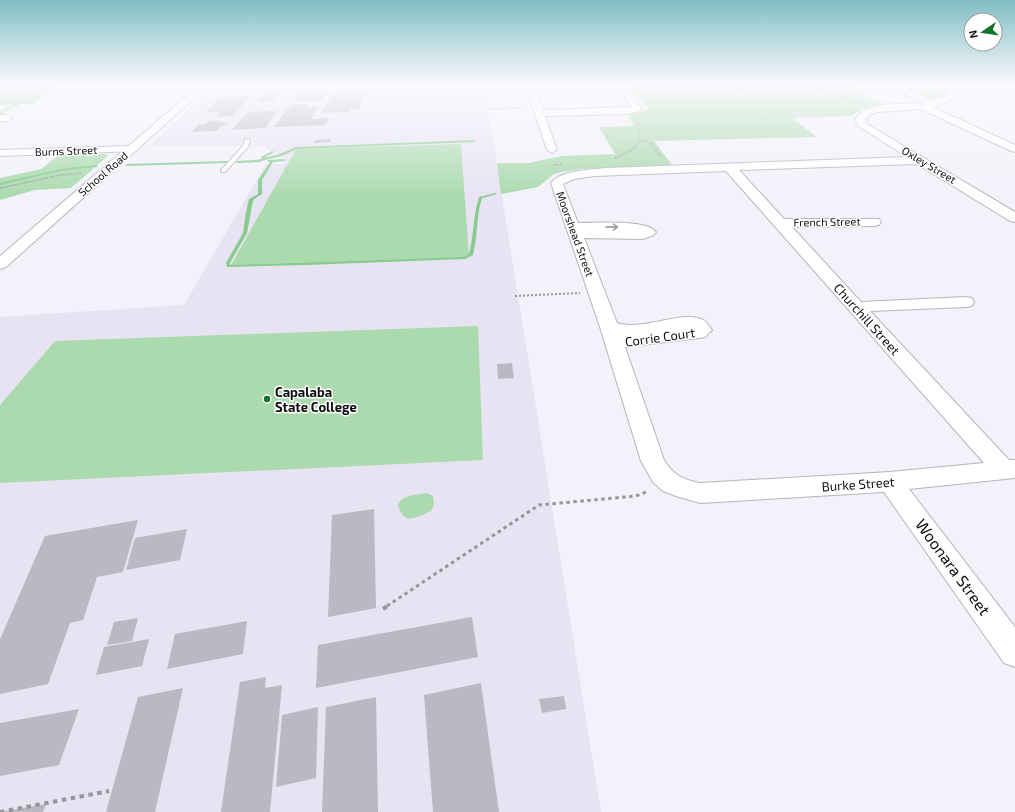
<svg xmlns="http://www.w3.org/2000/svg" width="1015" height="812" viewBox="0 0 1015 812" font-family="'Exo 2',sans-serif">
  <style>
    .built { fill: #e7e3f3 }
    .green { fill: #aadaad }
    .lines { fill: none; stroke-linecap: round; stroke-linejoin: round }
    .stream { fill: #87cc8d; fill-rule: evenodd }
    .building { fill: #bab8c0 }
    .lane-casing { stroke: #b6b4bc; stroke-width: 2 }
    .street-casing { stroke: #b6b4bc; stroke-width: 2 }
    .secondary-casing { stroke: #b6b4bc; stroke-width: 2 }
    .path-far4 { stroke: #97969c; stroke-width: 1; stroke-dasharray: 1.5 1.5; stroke-linecap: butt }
    .path-far3 { stroke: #97969c; stroke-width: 1.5; stroke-dasharray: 1.5 1.5; stroke-linecap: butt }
    .path-far2 { stroke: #97969c; stroke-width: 2; stroke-dasharray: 2 2; stroke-linecap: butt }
    .path-far1 { stroke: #97969c; stroke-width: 3; stroke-dasharray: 3.5 3.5; stroke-linecap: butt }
    .path { stroke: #97969c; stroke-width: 4; stroke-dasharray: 4.5 4.5; stroke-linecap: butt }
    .lane { fill: #fff; fill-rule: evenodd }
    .street { fill: #fff; fill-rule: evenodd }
    .secondary { fill: #fff; fill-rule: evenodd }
    .oneway { stroke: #9f9fa0 }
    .poi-dot { fill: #0f7628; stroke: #fff; stroke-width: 1.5 }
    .labels { text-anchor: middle; stroke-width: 3; stroke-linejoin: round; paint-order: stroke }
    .far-street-label { font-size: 11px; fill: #0f0f11; stroke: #fff }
    .street-label { font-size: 13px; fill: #0f0f11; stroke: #fff }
    .poi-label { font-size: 13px; font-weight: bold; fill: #0f0f11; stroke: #fff; text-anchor: start }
    .near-street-label { font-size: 16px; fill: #0f0f11; stroke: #fff }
  </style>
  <rect width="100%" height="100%" fill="#f3f1fa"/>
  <path class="built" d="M221,84H484L601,812H0V317L184,305L266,164H283L286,159L262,146L148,147L204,95L212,91Z"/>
  <path class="green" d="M0,84H66L32,104H21L0,115V111L12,105H0Z
    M628,84H855L869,97L890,106L864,108L851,116L792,118L817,137L654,141L672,165L582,169L562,172L554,174L538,187L501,194L497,163H529L562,156L615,154L599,127L634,126L627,114L638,113L649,109Z
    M905,86L945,89L946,93C931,106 923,98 907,90Z
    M461,144L469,257L231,265L296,149Z
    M104,154L109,155L71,188L35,190L0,200V178L41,169L59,155Z
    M478,326L483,460L0,483V405L55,341Z
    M427,493L433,496L434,505L431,511C415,518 404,526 398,505C403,494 416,495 427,493Z"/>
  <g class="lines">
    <path class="stream" d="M474,140L475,142L297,149L282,156L261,161L260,162L237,163L236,162L237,161L255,160L262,159L261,157L272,151H273V153L264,158L280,154L296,147Z
      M284,159L285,160V161L273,162L262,180V194L253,200L247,233L230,263V265L463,257L469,254C474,235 473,216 479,197L495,193L497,194L482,198C476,216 478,236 473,255L465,259L307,265L227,267L226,263L243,233L246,212L249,199L258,194V180L270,162L267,161L268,160Z
      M226,161H227V163L127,166L125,165L127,164Z
      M96,165L98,166L97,167L60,171L0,185V183L60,169Z"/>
  </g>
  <path class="building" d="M303,84H355L353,87L300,88Z
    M301,89H318L316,92H326L321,101H293Z
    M266,90H282L274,101H256Z
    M348,92L369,93L368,95H361V97H363L359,109H351L350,112L322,113L333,93Z
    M251,96L232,116L216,117L220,112L205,113L219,98Z
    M307,104L305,107H318L314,113L305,115L314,114L311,119L329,118L325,125L274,127L291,105Z
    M277,111L265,128L232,130L248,112Z
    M217,120L228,124L221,126L217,131L191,132L199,124H205L208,121Z
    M331,139L330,142L313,143L315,140Z
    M512,363L514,378L498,379L497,364Z
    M374,509L376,608L328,617L332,515Z
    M138,520L123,572L97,577L83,620L70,623L48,684L0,694V639L45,536Z
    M187,529L180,560L126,570L135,538Z
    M472,617L478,657L316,688L318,645Z
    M138,618L132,641L107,645L114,622Z
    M247,621L243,654L167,669L175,634Z
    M149,639L142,666L96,675L104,647Z
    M266,677L265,688L282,685L270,812H221L240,682Z
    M481,683L499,812H433L424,695Z
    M183,688L155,812H106L138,697Z
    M564,696L566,709L542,713L539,699Z
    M376,697L378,812H322L326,707Z
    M318,707L316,778L276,787L282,715Z
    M79,709L59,765L0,776V723Z
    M46,804L43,812H5V811Z"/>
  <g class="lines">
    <defs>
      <path id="lane" d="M289,85L290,87L201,89L199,88Z
        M245,139L250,140L248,147L225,172H221V170L243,146Z"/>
      <path id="street" d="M106,84H115L98,96H92L91,94L92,92Z
        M525,84H533L543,110L631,107L616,84H624L642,109L640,111L628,114L545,116L557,150L552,153L547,150Z
        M893,84H901L902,86L933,101L946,96L951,90L947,84H955L960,90C953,100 945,104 933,107L1015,145V152L1011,151L921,109L878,112L870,114L866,118L867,124L1015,212V222L1010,221L917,164L739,170L784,219H879L881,222L879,225L874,226L792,227L861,302L966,297L972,298L974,302L972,306L966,307L870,311L1009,460H1015V478L909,489L1015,627V667L1004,663L884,492L700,503L676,496L663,491L653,482L641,461L600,327L551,183C560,170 591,170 606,168L907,157L857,125L856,118C870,100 902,105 922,103L896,90ZM726,171L984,463L890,472L700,483C684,480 673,475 664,460L625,347L699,338L705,337L712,330C709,326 706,320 701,319C679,311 644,331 617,323L584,238L643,239L654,235L656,232C647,219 594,223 578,223L563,184L574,179L595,176Z
        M0,115H7L12,118L7,121H0Z
        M132,146L136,147L137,149L136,151L0,156V150Z"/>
      <path id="secondary" d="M201,84H210L6,267L0,269V256Z"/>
    </defs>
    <use href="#lane" class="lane-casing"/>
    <use href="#street" class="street-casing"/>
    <use href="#secondary" class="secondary-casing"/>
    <path class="path-far4" d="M783,84V87L786,88
      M813,84L826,93L862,102
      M734,85L748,86
      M776,85H782
      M642,95L742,91L755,84
      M488,109L525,108
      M640,140L649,142L651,144
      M638,144L640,141L638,122"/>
    <path class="path-far3" d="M650,143L661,157
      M615,158L634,149L638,143
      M554,165L563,164
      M0,188L61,175L82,173"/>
    <path class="path-far2" d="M515,296L580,293"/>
    <path class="path-far1" d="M387,606L539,505L636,496L649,491"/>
    <path class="path" d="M383,609L389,605
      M0,812L109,791"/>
    <use href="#lane" class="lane"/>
    <use href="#street" class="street"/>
    <use href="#secondary" class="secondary"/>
  </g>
  <defs><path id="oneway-shaft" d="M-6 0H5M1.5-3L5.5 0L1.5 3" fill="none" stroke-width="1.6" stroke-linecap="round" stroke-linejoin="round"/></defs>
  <use class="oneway" href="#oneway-shaft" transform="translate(612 227) rotate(1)"/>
  <linearGradient id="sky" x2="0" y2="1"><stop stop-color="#81bec4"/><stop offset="0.43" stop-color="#faf9fd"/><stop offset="1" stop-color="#faf9fd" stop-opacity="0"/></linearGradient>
  <rect width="1015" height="197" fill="url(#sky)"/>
  <circle class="poi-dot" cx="267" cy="399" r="4"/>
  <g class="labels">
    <g class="far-street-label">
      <text transform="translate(66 151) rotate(-2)" y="4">Burns Street</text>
      <text transform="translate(929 165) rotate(31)" y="4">Oxley Street</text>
      <text transform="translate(103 174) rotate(-41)" y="4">School Road</text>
      <text transform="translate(827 222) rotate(-1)" y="4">French Street</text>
      <text transform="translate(575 234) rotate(70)" y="4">Moorshead Street</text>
    </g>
    <g class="street-label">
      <text transform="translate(867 319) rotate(48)" y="5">Churchill Street</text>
      <text transform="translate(660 337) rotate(-8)" y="5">Corrie Court</text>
      <text transform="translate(858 484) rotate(-4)" y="5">Burke Street</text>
    </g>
    <g class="poi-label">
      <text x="275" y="397">Capalaba<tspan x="275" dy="15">State College</tspan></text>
    </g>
    <g class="near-street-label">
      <text transform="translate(953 567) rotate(54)" y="6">Woonara Street</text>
    </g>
  </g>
  <g transform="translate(983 32) rotate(257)"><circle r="19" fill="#ffffff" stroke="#9f9fa0"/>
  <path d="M0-3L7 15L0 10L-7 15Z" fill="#0f7628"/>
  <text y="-6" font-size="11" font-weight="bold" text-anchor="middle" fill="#0f0f11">N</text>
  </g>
</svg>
